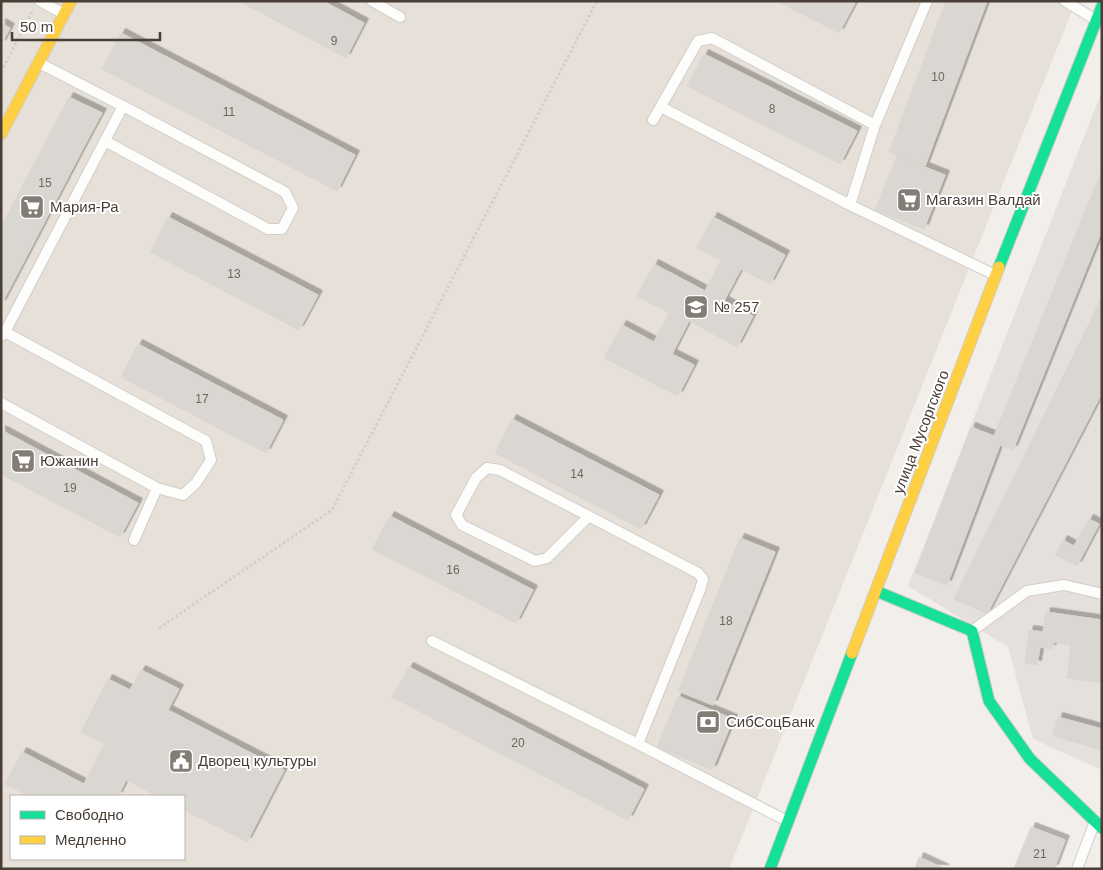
<svg xmlns="http://www.w3.org/2000/svg" width="1103" height="870" viewBox="0 0 1103 870" font-family="Helvetica,sans-serif">
  <style>
    .residential { fill: #e6e0d8; fill-rule: evenodd }
    .industrial { fill: #e5e0dc }
    .building { fill: #dad6d2; stroke: #dbd6d1; filter: url(#shadow) }
    .lines { fill: none; stroke-linecap: round; stroke-linejoin: round }
    .lane-casing { stroke: #d0cdc8; stroke-width: 12 }
    .fast-casing { stroke: #d3ccc3; stroke-width: 13 }
    .slow-casing { stroke: #d3ccc3; stroke-width: 13 }
    .path { stroke: #d2cfca; stroke-width: 3; stroke-dasharray: 2.5 2.5; stroke-linecap: butt }
    .lane { stroke: #fdfdfc; stroke-width: 10 }
    .fast { stroke: #16e098; stroke-width: 11 }
    .slow { stroke: #ffcf43; stroke-width: 11 }
    .labels { text-anchor: middle; stroke-width: 4; stroke-linejoin: round; paint-order: stroke }
    .number-label { font-size: 12px; fill: #6f665e }
    .poi-label { font-size: 15px; fill: #493f36; stroke: #fff; text-anchor: start }
    .street-label { font-size: 15px; fill: #493f36; stroke: #fff }
  </style>
  <defs>
    <filter id="shadow"><feDropShadow dx="4.5" dy="-4.5" stdDeviation="0" flood-color="#0004"/></filter>
  </defs>
  <rect width="100%" height="100%" fill="#f2efeb"/>
  <path class="residential" d="M1,1H1076L729,869H1ZM11,796H184V859H11Z"/>
  <path class="industrial" d="M1102,91V770L1033,739L1008,647L908,586Z"/>
  <path class="building" d="M239,1H323L364,23L346,58Z
    M777,1H851L855,3L839,33Z
    M946,1H987L925,166L889,152Z
    M1,23L10,28L1,45Z
    M121,33L355,155L337,191L102,69Z
    M704,54L857,131L840,164L687,86Z
    M69,97L102,113L88,139L56,122Z
    M56,122L88,139L1,305V227Z
    M897,156L945,175L924,229L875,210Z
    M1102,170V230L1013,450L1000,445L947,585L915,573L971,427L994,436Z
    M168,217L318,295L299,330L150,252Z
    M713,217L785,255L770,284L741,269L724,301L753,316L737,347L689,321L672,354L694,365L678,396L604,358L622,325L654,342L669,313L637,296L654,264L705,291L721,260L697,248Z
    M1102,297V393L987,614L954,599Z
    M138,344L283,420L266,453L121,377Z
    M512,419L659,495L641,529L495,453Z
    M1,430L138,503L120,537L1,474Z
    M390,516L533,590L516,623L372,549Z
    M1089,519L1099,524L1077,566L1056,555L1063,540L1074,546Z
    M740,538L775,552L713,705L678,691Z
    M1046,612L1102,620V683L1067,678L1071,645L1053,642L1052,649L1040,647L1037,665L1025,663L1029,630L1043,632Z
    M409,667L644,789L628,820L392,697Z
    M141,670L179,689L168,710L284,770L247,842L184,810V796H157L126,780L118,796H29L5,784L22,752L84,784L104,744L81,732L108,679L130,690Z
    M678,696L733,719L712,770L657,747Z
    M1058,717L1102,729V750L1053,736Z
    M1031,827L1065,840L1054,869H1014Z
    M919,857L945,869H915Z"/>
  <g class="lines">
    <defs>
      <path id="lane" d="M40,1L64,14
        M372,1L400,17
        M1065,1L1096,20
        M661,107L850,205L995,275
        M653,120L698,41L712,38L875,125
        M105,141L268,229H282L293,208L285,192L123,106
        M850,205L875,125L927,1
        M5,332L123,106L39,63
        M1,336L5,332L206,441L211,460L196,483L183,495L157,488L1,403
        M589,516L547,558L535,561L462,525L456,515L476,478L487,468L500,470L698,573L703,579L700,590L638,744L787,821
        M134,540L157,488
        M972,631L1027,591L1064,585L1102,594
        M432,641L638,744
        M1077,869L1094,824"/>
      <path id="fast" d="M999,267L1102,6
        M876,591L972,631L989,701L1030,759L1102,828
        M770,869L852,653"/>
      <path id="slow" d="M1,134L71,1
        M852,653L999,267"/>
    </defs>
    <use href="#lane" class="lane-casing"/>
    <use href="#fast" class="fast-casing"/>
    <use href="#slow" class="slow-casing"/>
    <path class="path" d="M1,72L32,12
      M159,628L332,510L597,1"/>
    <use href="#lane" class="lane"/>
    <use href="#fast" class="fast"/>
    <use href="#slow" class="slow"/>
  </g>
  <defs>
    <symbol id="supermarket-square" viewBox="-11 -11 22 22"><rect x="-9" y="-9" width="18" height="18" rx="4" fill="#847d75" stroke="#fff"/><path d="M-6-5.5h2.5l.6 2H6L4.5 2H-2.5L-4.4-4H-6ZM-1.5 3.2a1.3 1.3 0 1 0 .1 0ZM3 3.2a1.3 1.3 0 1 0 .1 0Z" fill="#fff"/></symbol>
    <symbol id="school-square" viewBox="-11 -11 22 22"><rect x="-9" y="-9" width="18" height="18" rx="4" fill="#847d75" stroke="#fff"/><path d="M0-5L7-2L0 1L-7-2ZM-4 1L0 2.5L4 1V4Q0 6-4 4Z" fill="#fff"/></symbol>
    <symbol id="bank-square" viewBox="-11 -11 22 22"><rect x="-9" y="-9" width="18" height="18" rx="4" fill="#847d75" stroke="#fff"/><path d="M-6-4H6V4H-6ZM0-2.3a2.3 2.3 0 1 0 0 4.6a2.3 2.3 0 1 0 0-4.6Z" fill="#fff"/></symbol>
    <symbol id="civic-square" viewBox="-11 -11 22 22"><rect x="-9" y="-9" width="18" height="18" rx="4" fill="#847d75" stroke="#fff"/><path d="M-.6-6.5H3V-4.5H.6V-3L4-1V1h2V6H-6V1h2V-1L-.6-3ZM-1.2 2.5V6h2.4V2.5Z" fill="#fff"/></symbol>
  </defs>
  <g fill-rule="evenodd">
    <use href="#supermarket-square" x="895" y="186" width="28" height="28"/>
    <use href="#supermarket-square" x="18" y="193" width="28" height="28"/>
    <use href="#school-square" x="682" y="293" width="28" height="28"/>
    <use href="#supermarket-square" x="9" y="447" width="28" height="28"/>
    <use href="#bank-square" x="694" y="708" width="28" height="28"/>
    <use href="#civic-square" x="167" y="747" width="28" height="28"/>
  </g>
  <g class="labels">
    <g class="number-label">
      <text x="334" y="45">9</text>
      <text x="938" y="81">10</text>
      <text x="772" y="113">8</text>
      <text x="229" y="116">11</text>
      <text x="45" y="187">15</text>
      <text x="234" y="278">13</text>
      <text x="202" y="403">17</text>
      <text x="577" y="478">14</text>
      <text x="70" y="492">19</text>
      <text x="453" y="574">16</text>
      <text x="726" y="625">18</text>
      <text x="518" y="747">20</text>
      <text x="1040" y="858">21</text>
    </g>
    <g class="poi-label">
      <text x="926" y="205">Магазин Валдай</text>
      <text x="50" y="212">Мария-Ра</text>
      <text x="714" y="312">№ 257</text>
      <text x="40" y="466">Южанин</text>
      <text x="726" y="727">СибСоцБанк</text>
      <text x="198" y="766">Дворец культуры</text>
    </g>
    <g class="street-label">
      <text transform="translate(921 432) rotate(-69)" y="5">улица Мусоргского</text>
    </g>
  </g>
  <rect width="1103" height="870" fill="none" stroke="#493f36" stroke-width="5"/>
  <rect x="10" y="795" width="175" height="65" fill="#ffffff" stroke="#b6b2af"/>
  <rect x="20" y="811" width="25" height="8" fill="#16e098" stroke="#b6b2af"/>
  <text x="55" y="820" font-size="15" fill="#493f36">Свободно</text>
  <rect x="20" y="836" width="25" height="8" fill="#ffcf43" stroke="#b6b2af"/>
  <text x="55" y="845" font-size="15" fill="#493f36">Медленно</text>
  <path d="M12 32v8h148v-8" fill="none" stroke="#493f36" stroke-width="2.5"/>
  <text x="20" y="32" font-size="15" fill="#493f36" stroke="#ffffff" stroke-width="4" paint-order="stroke">50 m</text>
</svg>
